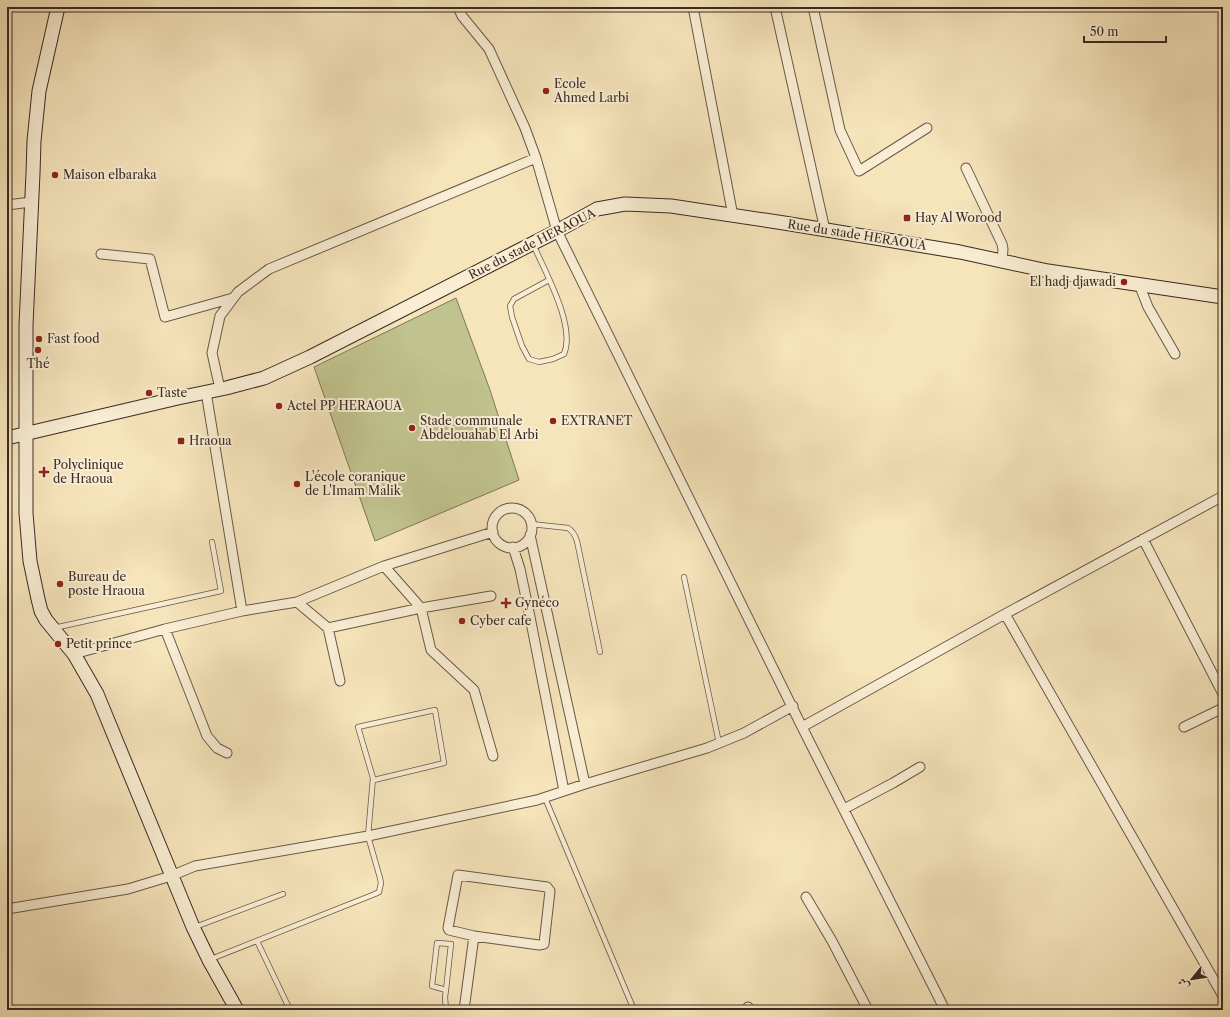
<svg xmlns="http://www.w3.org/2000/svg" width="1230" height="1017" viewBox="0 0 1230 1017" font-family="'Libre Caslon Text',Amiri,serif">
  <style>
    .green { fill: #c0c38e; stroke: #7c7658 }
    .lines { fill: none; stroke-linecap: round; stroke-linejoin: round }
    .lane-casing { stroke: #685849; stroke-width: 6 }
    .street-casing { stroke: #685849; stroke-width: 11 }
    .secondary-casing { stroke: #392a23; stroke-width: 15 }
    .lane { stroke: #f9edd3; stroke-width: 4.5 }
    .street { stroke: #f9edd3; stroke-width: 9 }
    .secondary { stroke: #f9edd3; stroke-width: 13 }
    .poi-dot { fill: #8f2418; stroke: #f9edd3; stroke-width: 1.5 }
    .labels { text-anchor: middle; stroke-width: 4; stroke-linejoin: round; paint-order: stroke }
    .poi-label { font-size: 12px; fill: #392a23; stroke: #f9edd3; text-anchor: start }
    .street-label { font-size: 12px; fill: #392a23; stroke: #f9edd3 }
  </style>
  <rect width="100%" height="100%" fill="#f6e4bb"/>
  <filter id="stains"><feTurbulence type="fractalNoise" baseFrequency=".005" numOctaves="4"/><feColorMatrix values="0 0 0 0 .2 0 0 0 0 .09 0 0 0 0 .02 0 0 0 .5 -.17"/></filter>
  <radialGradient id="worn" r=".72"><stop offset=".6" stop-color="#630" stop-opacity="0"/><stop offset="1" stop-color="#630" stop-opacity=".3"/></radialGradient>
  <path class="green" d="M456,298L490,390L519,480L375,541L314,367Z"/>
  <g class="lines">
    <defs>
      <path id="lane" d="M533,244C545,272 576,326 564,354L553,359L539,362L529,359L522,346L512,317L510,306L514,299L549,280
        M531,524L568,528C573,531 575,535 577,541L600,652
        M684,577L719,743
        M54,628L221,591L212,542
        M545,798L634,1010
        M195,927L283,894
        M257,941L290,1010
        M211,959L375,894L379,892L381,883L380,878L368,836L373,778L358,727L435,710L444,763L374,780
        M446,990L432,986L437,943L451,944L446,990L445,997L446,1010"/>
      <path id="street" d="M458,7L462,16L489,49L525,128L536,158L557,231L802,727L945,1010
        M693,7L733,216
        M775,7L825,230
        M813,7L840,130L859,171L927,128
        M966,168L1002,244L1003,249L1002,261
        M7,205L31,202
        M101,254L150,259L165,317L233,298
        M1139,284L1148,307L1175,354
        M220,389L212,353L220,316L238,292L269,269L536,158
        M206,392L242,611
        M492 528a20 20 0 1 1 40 0a20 20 0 1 1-40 0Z
        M530,535L585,784
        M1143,539L1223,694
        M513,547L520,569L530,617L564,791
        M384,566L493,532
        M297,602L328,628L421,608L491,596
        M1005,614L1223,996
        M328,628L340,681
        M165,629L207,736L217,748L227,753
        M74,654L165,629L242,611L297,602L384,566L421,608L431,650L474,690L493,756
        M802,727L1005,614L1223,496
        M1184,727L1223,708
        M844,809L893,783L920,767
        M458,875L547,887L550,891L544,944L539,945L474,936L449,930L448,928Z
        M806,897L832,941L868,1010
        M7,909L128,889L171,876L195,866L368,836L537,800L585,784L707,748L744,733L793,706
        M748,1007L749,1010
        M464,1010L474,936"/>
      <path id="secondary" d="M58,7L39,91L34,141L33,173L26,325V513L30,561L38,599L41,611L46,620L74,654L97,694L193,927L209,960L237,1010
        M7,438L178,398L226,388L264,378L310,357L557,231L597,209L625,204L671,206L784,223L960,252L1048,271L1223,297"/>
    </defs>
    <use href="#lane" class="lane-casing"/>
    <use href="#street" class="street-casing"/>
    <use href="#secondary" class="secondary-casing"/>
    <use href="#lane" class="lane"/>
    <use href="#street" class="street"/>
    <use href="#secondary" class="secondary"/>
  </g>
  <g class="poi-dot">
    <circle cx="546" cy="91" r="4"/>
    <circle cx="55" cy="175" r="4"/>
    <rect x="903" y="214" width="8" height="8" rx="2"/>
    <circle cx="1124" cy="282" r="4"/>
    <circle cx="39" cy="339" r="4"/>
    <circle cx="38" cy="350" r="4"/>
    <circle cx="149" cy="393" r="4"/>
    <circle cx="279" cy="406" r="4"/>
    <circle cx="553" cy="421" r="4"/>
    <circle cx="412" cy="428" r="4"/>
    <rect x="177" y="437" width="8" height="8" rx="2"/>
    <path d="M42 466h4v4h4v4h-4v4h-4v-4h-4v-4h4z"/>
    <circle cx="297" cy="484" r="4"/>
    <circle cx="60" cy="584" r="4"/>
    <path d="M504 597h4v4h4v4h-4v4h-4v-4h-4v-4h4z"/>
    <circle cx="462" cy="621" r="4"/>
    <circle cx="58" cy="644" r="4"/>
  </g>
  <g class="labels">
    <g class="poi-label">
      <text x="554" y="88">Ecole<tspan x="554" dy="14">Ahmed Larbi</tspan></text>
      <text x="63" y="179">Maison elbaraka</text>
      <text x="915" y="222">Hay Al Worood</text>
      <text x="1116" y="286" text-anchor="end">El hadj djawadi</text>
      <text x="47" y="343">Fast food</text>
      <text x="38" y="368" text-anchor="middle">Thé</text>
      <text x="157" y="397">Taste</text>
      <text x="287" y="410">Actel PP HERAOUA</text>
      <text x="420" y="425">Stade communale<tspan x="420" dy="14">Abdelouahab El Arbi</tspan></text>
      <text x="561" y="425">EXTRANET</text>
      <text x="189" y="445">Hraoua</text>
      <text x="53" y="469">Polyclinique<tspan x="53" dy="14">de Hraoua</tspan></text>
      <text x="305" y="481">L'école coranique<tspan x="305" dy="14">de L'Imam Malik</tspan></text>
      <text x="68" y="581">Bureau de<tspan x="68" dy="14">poste Hraoua</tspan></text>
      <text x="515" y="607">Gynéco</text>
      <text x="470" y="625">Cyber cafe</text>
      <text x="66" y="648">Petit prince</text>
    </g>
    <g class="street-label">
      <text transform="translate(857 235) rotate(9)" y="4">Rue du stade HERAOUA</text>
      <text transform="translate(532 244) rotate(-27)" y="4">Rue du stade HERAOUA</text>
    </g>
  </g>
  <rect width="1230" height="1017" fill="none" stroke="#f6e4bb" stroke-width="24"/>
  <rect x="8" y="8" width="1214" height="1001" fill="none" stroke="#392a23" stroke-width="2"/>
  <rect x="12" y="12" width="1206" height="993" fill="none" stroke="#392a23"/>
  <g transform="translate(1192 979) rotate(240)" stroke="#f9edd3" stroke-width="3" paint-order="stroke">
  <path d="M0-3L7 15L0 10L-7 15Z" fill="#392a23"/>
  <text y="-6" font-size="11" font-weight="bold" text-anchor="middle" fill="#392a23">ش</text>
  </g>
  <path d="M1084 36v6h82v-6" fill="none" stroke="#392a23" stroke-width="2"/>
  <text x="1090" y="36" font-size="12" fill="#392a23" stroke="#f9edd3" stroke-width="3" paint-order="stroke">50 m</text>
  <rect width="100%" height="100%" filter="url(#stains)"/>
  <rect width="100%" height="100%" fill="url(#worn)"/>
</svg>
